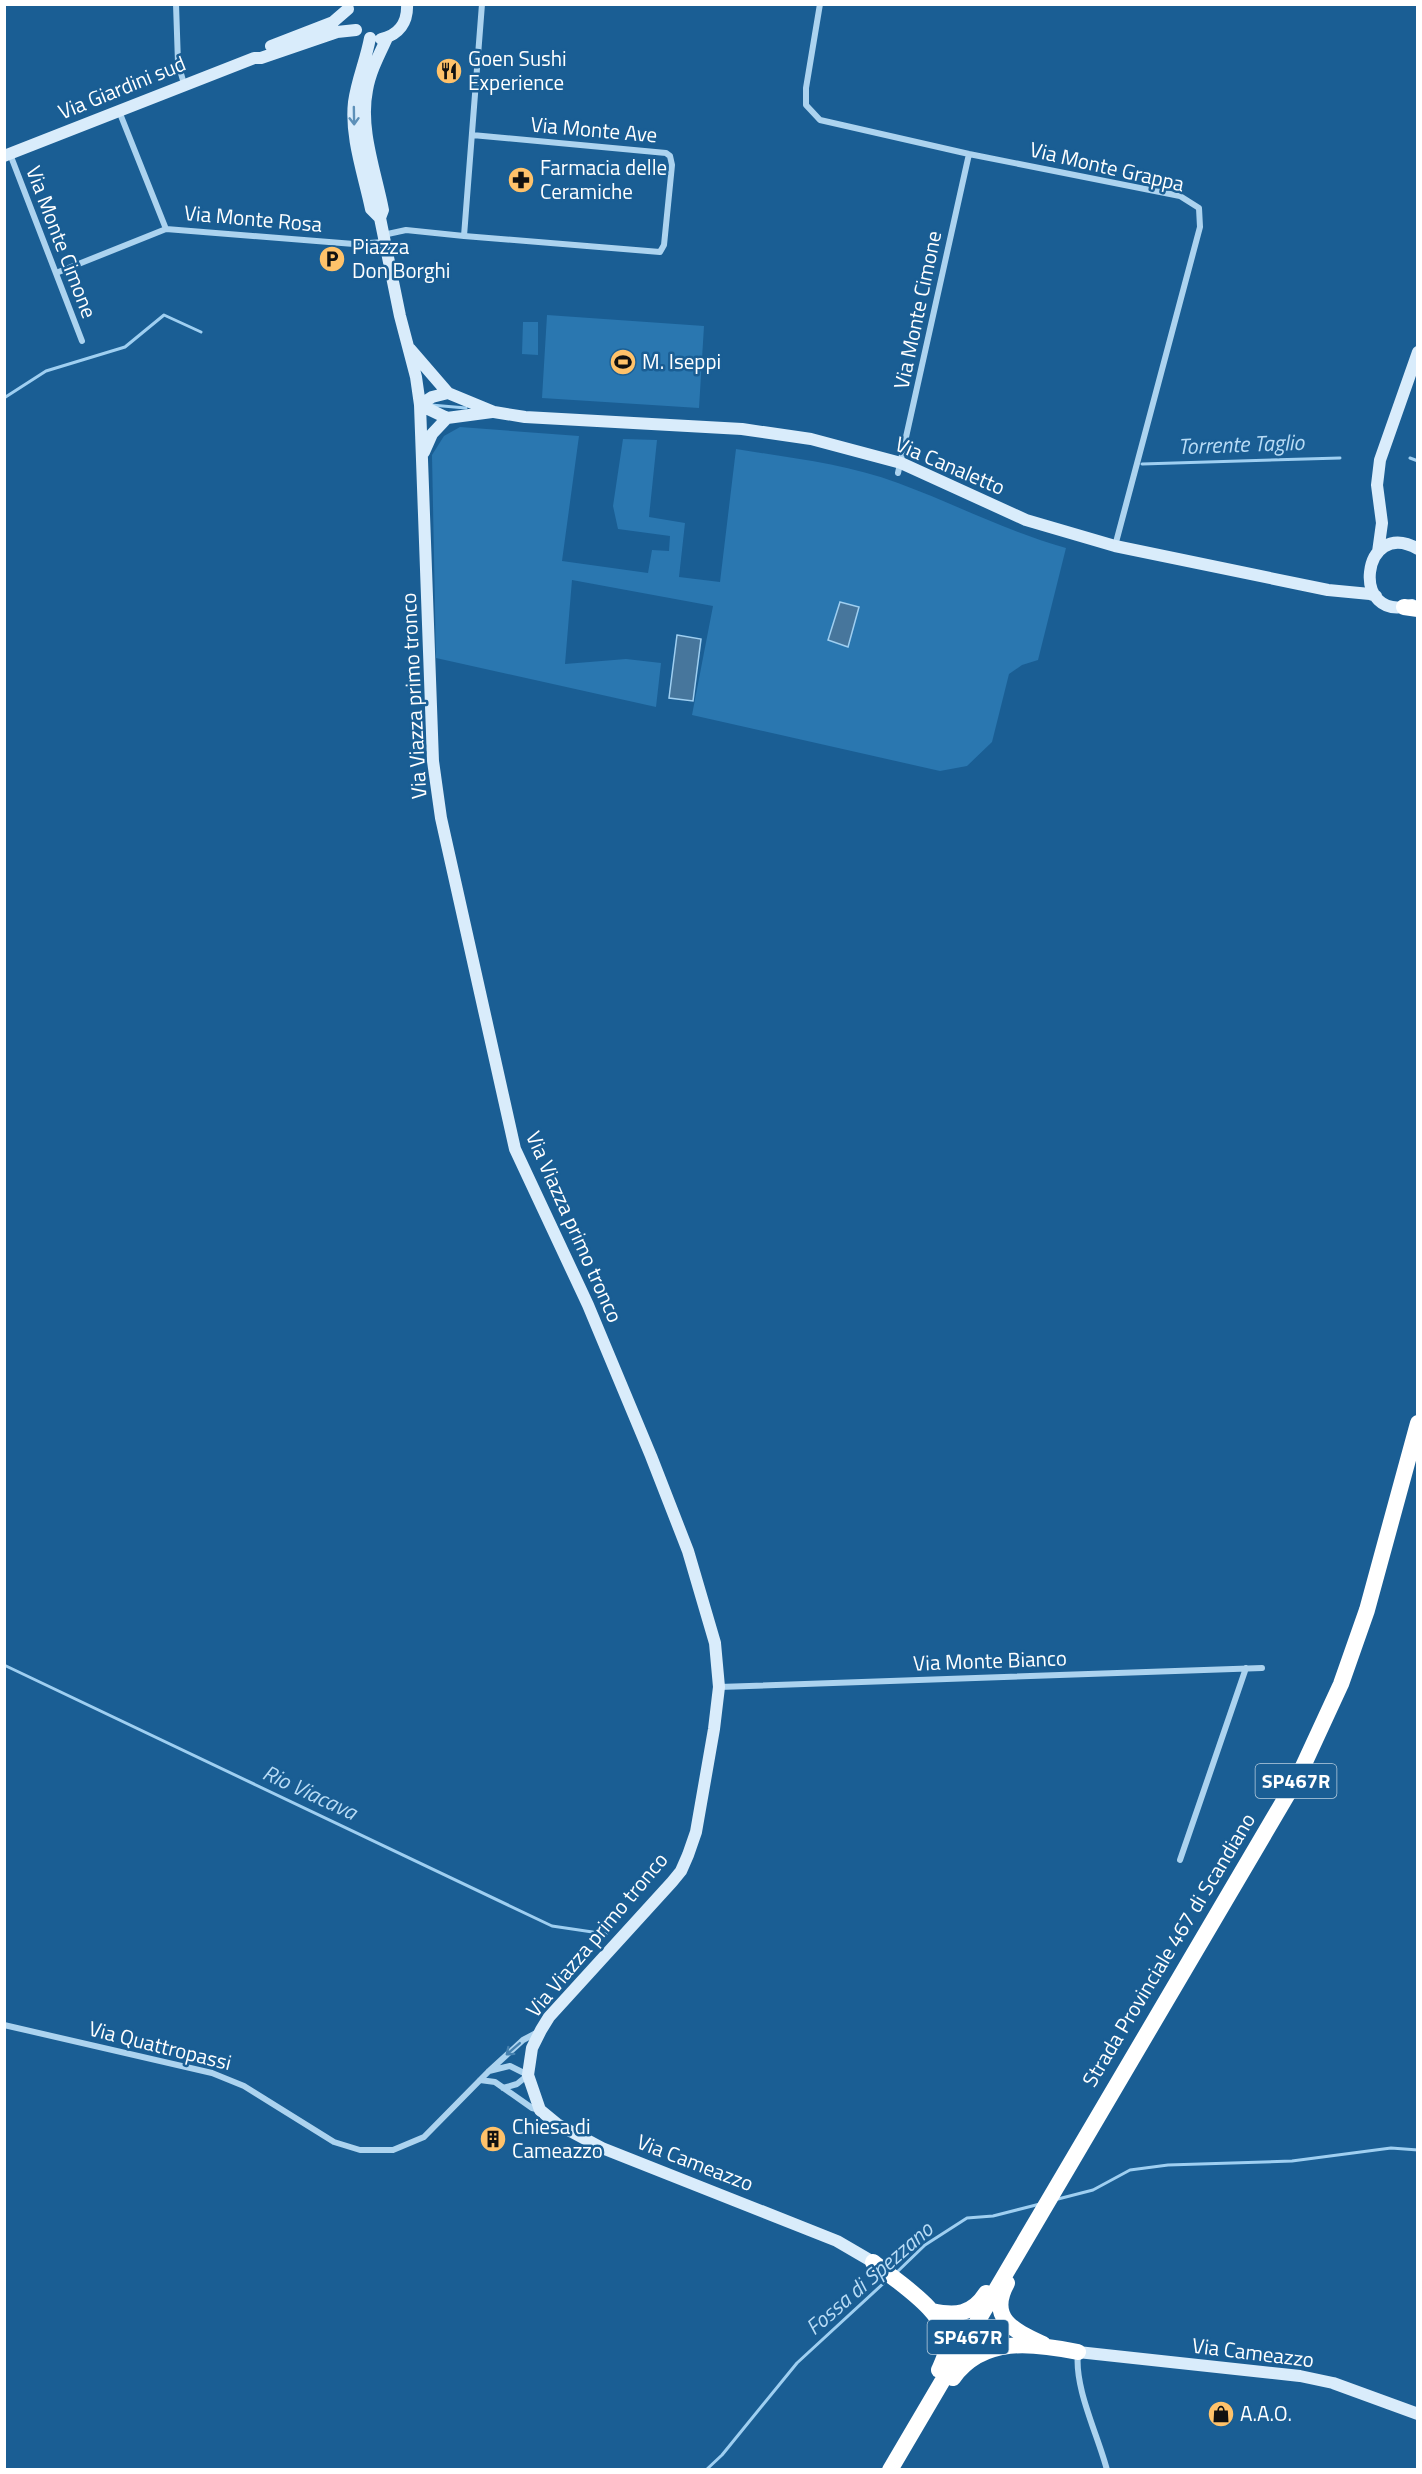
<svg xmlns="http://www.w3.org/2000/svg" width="1422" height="2474" viewBox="0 0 1422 2474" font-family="'Titillium Web',sans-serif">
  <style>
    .green { fill: #2a77b0 }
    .water { fill: #47769c; stroke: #9fcff1; stroke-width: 1.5 }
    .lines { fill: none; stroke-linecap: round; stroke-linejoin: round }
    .stream { stroke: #9fcff1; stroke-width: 3 }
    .street { stroke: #acd3ef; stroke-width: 6 }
    .secondary { stroke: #d9ecfb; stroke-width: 12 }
    .highway { stroke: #fff; stroke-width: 16 }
    .oneway { stroke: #5d90b8 }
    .oneway2 { stroke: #4681af }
    .labels { text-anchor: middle; stroke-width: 5; stroke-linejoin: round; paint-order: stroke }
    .shield { fill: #1a5e94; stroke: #bacfdf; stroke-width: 1.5 }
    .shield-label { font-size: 20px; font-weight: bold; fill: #fff }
    .poi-label { font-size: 21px; fill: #fff; stroke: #1a5e94; text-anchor: start }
    .street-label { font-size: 21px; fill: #fff; stroke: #1a5e94 }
    .water-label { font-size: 22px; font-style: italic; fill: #b8dcf6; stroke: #1a5e94 }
  </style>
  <rect width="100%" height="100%" fill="#1a5e94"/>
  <path class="green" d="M547,315L704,326L699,408L542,398Z
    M523,322H538V355L522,354Z
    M460,427L579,436L562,561L648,573L652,550L669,551L670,536L618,529L613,506L623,439L657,440L649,517L685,523L679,577L720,582L736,449C791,458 846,464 898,483C955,504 1008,532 1066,548L1038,660L1022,665L1009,674L992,742L967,766L940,771L692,715L713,606L572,580L565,664L626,659L661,663L656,707L436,658L432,455L444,436Z"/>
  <path class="water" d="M840,602L859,607L848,647L828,640Z
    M677,635L701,639L693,701L669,698Z"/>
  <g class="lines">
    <path class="stream" d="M4,398L46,371L125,347L164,315L201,332
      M431,405L466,408
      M1410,458L1418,461
      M1142,464L1340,458
      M4,1665L552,1926L606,1934
      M1058,2199L1093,2190L1130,2170L1168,2165L1292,2161L1391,2148L1418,2150
      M896,2273L925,2245L967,2218L993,2216L1040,2204
      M706,2470L722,2455L797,2363L886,2281"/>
    <path class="street" d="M176,4L178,63L184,84
      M820,4L806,88V105L820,120L969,154L1180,196L1199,208L1200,227L1115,546
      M119,111L166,229
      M10,154L82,341
      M383,235L406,230L464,236L482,4
      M464,236L660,252L664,245L672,165L670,156L666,153L472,135
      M56,273L166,229L354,244L384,242
      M898,473L969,154
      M719,1687L1262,1668
      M1180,1860L1246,1668
      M4,2025L212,2073L244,2086L334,2142L360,2150H393L424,2137L488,2072L523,2040L538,2032
      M489,2071L510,2066L528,2075L517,2084L503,2088
      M480,2080L495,2082L532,2108L540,2110
      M1078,2353C1074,2388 1098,2435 1107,2470"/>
    <path class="secondary" d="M370,38C366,60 357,80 354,102C350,137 364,175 371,209L380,218L400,316L416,377L420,405L433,761L441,818L515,1149L588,1305L651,1456L688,1551L715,1643L719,1687L714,1729L696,1832L688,1855L681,1871L672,1882L549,2017L541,2030L532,2048L528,2075L540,2110L557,2124L602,2148L837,2241L873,2262
      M381,39C399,35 408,22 407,4
      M271,46L333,22L348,9
      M4,156L254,58H261L337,32L356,30
      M380,218L383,210C376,173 359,129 367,90C370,72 379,55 387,38
      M410,349L448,393L494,412L525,417L742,429L811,439L901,463L1026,520L1115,546L1328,590L1370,594L1376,596
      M420,405L447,418L492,412
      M420,405L432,397L448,393
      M424,452L432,434L447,418
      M1378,552L1382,523L1377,485L1380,460L1418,352
      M1412,605C1349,625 1361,516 1418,549
      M1078,2352L1300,2376L1333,2383L1418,2414"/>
    <path class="highway" d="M1404,607L1418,609
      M873,2262C897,2282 950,2313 947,2348C946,2355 942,2363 939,2370
      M1007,2283C987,2319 1015,2331 1043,2344
      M932,2311C955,2316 972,2315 986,2293
      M953,2378C983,2336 1033,2343 1078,2352
      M890,2470L1299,1775L1341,1684L1367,1610L1418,1423"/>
  </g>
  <defs><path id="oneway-shaft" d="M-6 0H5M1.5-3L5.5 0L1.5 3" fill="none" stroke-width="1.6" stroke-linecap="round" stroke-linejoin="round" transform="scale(1.5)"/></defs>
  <use class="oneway" href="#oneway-shaft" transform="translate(354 116) rotate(89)"/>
  <use class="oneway2" href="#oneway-shaft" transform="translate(513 2049) rotate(139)"/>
  <defs>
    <symbol id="restaurant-disc" viewBox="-11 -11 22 22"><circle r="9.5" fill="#ffc26a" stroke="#1a5e94"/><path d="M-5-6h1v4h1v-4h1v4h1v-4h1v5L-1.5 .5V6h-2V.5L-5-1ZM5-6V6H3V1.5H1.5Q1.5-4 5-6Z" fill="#111"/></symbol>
    <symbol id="pharmacy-disc" viewBox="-11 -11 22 22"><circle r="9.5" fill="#ffc26a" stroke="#1a5e94"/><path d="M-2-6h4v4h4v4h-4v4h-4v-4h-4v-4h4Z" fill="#111"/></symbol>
    <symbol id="parking-disc" viewBox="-11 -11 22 22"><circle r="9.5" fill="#ffc26a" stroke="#1a5e94"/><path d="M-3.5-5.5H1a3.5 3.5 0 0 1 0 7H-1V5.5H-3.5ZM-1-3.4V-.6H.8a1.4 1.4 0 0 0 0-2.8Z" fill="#111"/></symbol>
    <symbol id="stadium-disc" viewBox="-11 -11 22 22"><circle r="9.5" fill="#ffc26a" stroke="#1a5e94"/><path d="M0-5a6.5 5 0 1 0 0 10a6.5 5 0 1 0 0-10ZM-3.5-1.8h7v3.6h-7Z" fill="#111"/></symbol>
    <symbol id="building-disc" viewBox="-11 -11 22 22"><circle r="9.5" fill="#ffc26a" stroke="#1a5e94"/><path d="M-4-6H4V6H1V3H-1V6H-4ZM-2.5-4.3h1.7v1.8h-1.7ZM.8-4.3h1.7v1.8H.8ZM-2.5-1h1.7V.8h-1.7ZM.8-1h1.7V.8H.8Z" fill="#111"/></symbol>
    <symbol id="shop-disc" viewBox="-11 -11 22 22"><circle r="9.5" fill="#ffc26a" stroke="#1a5e94"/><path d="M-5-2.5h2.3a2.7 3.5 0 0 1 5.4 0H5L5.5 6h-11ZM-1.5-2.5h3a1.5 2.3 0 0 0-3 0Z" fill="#111"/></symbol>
  </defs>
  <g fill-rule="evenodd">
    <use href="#restaurant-disc" x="434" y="56" width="30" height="30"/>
    <use href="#pharmacy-disc" x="506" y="165" width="30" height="30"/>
    <use href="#parking-disc" x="317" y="244" width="30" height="30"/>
    <use href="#stadium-disc" x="608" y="347" width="30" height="30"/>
    <use href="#building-disc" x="478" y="2124" width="30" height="30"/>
    <use href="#shop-disc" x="1206" y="2399" width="30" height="30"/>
  </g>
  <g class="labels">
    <g class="shield">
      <rect x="1255.5" y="1764" width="81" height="34" rx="4.5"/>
      <rect x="927.5" y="2320" width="81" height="34" rx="4.5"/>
    </g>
    <g class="shield-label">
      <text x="1296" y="1788">SP467R</text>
      <text x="968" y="2344">SP467R</text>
    </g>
    <g class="poi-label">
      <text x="468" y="66">Goen Sushi<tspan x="468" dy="24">Experience</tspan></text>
      <text x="540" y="175">Farmacia delle<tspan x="540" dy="24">Ceramiche</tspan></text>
      <text x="352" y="254">Piazza<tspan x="352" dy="24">Don Borghi</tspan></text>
      <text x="642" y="369">M. Iseppi</text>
      <text x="512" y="2134">Chiesa di<tspan x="512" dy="24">Cameazzo</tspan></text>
      <text x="1240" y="2421">A.A.O.</text>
    </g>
    <g class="street-label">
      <text transform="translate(122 88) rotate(-22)" y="7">Via Giardini sud</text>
      <text transform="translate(594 130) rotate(5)" y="7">Via Monte Ave</text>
      <text transform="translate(1107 167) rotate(13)" y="7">Via Monte Grappa</text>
      <text transform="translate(253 219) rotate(5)" y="7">Via Monte Rosa</text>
      <text transform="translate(61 242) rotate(69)" y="7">Via Monte Cimone</text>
      <text transform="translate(918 310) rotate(-78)" y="7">Via Monte Cimone</text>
      <text transform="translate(950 466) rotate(23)" y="7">Via Canaletto</text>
      <text transform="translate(414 696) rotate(-93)" y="7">Via Viazza primo tronco</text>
      <text transform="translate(574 1227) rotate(66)" y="7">Via Viazza primo tronco</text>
      <text transform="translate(990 1661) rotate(-2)" y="7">Via Monte Bianco</text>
      <text transform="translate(597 1935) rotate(-50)" y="7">Via Viazza primo tronco</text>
      <text transform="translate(1169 1950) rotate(-59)" y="7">Strada Provinciale 467 di Scandiano</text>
      <text transform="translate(160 2046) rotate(14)" y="7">Via Quattropassi</text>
      <text transform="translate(695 2163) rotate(21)" y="7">Via Cameazzo</text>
      <text transform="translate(1253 2353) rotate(7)" y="7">Via Cameazzo</text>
    </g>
    <g class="water-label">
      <text transform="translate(1241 444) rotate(-2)" y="8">Torrente Taglio</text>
      <text transform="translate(310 1792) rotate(25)" y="8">Rio Viacava</text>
      <text transform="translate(869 2278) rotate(-41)" y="8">Fossa di Spezzano</text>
    </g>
  </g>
  <rect width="1422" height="2474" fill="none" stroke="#ffffff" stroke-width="12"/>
</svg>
